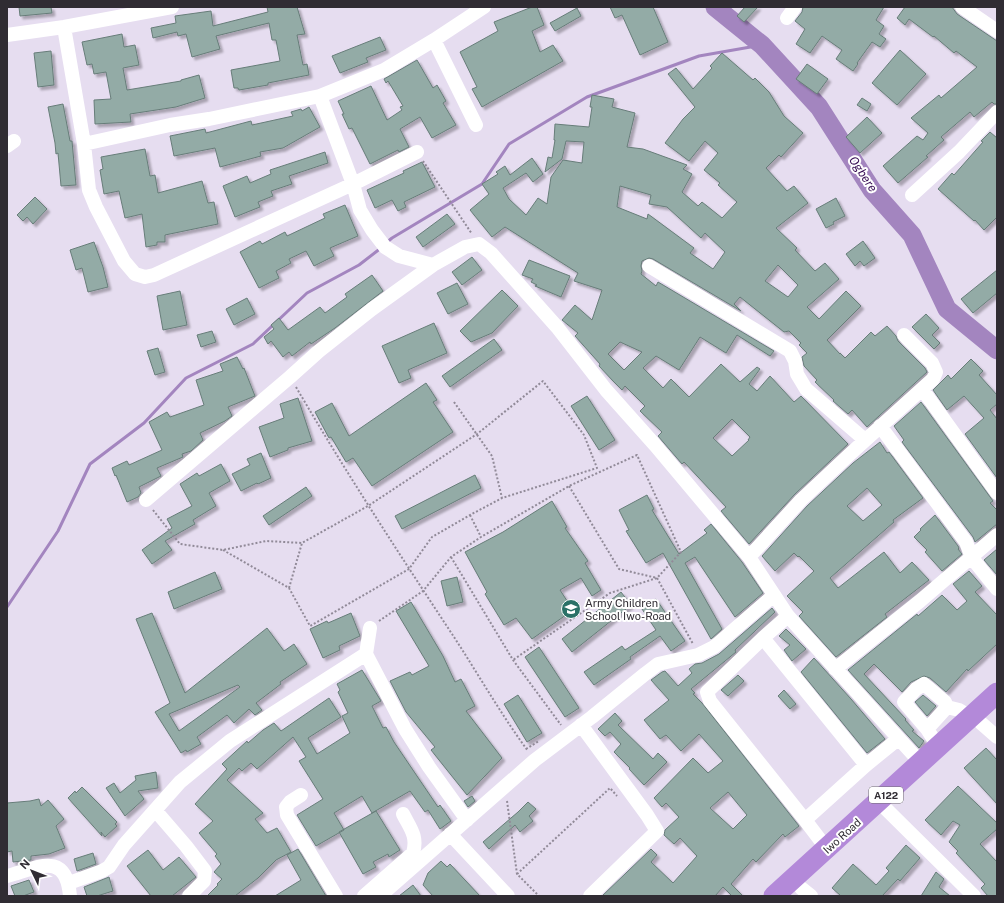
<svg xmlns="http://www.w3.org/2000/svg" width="1004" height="903" viewBox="0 0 1004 903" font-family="'Public Sans',sans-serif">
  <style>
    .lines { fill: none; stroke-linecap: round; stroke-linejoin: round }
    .stream { stroke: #a385bf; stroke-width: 3 }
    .river { stroke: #a385bf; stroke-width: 19 }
    .building { fill: #93aba6; stroke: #677d79; fill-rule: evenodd; filter: url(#shadow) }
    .path { stroke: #918a98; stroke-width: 2; stroke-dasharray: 2 2; stroke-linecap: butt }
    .minor { stroke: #fff; stroke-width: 14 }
    .highway { stroke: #b389d9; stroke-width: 21 }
    .labels { text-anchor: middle; stroke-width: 4; stroke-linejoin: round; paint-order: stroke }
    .shield { fill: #fff; stroke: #6e6b70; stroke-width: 1 }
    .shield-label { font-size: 10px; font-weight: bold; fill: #302c33 }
    .poi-label { font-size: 11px; fill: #302c33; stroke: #fff; text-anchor: start }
    .street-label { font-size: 11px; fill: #302c33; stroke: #fff }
    .water-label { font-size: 12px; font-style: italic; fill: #390f55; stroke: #fff }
  </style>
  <defs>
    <filter id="shadow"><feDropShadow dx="3" dy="3" stdDeviation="1" flood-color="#0004"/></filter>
  </defs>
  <rect width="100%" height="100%" fill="#e6ddf0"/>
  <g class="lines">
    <path class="stream" d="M386,243L392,238L482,184L509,144L587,97L699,56L762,45
      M7,607L58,531L90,464L144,423L186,378L253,344L307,293L359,265L381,248"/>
    <path class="river" d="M715,7L762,45L819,107L872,190L912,235L947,309L997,350"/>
  </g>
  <path class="building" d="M19,7H51L52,13L20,16Z
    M267,7H297L305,34L297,35L303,65L307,64L309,75L268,83V85L239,90L238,88H234L231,70L280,61L276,40H272L269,23L216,36L220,49L192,57L186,34L178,36L177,32L153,38L151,28L176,23L175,16L211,11L213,26L268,12Z
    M532,7H537L544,25L532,31L540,52L553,45L563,61L482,107L472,89L477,87L460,52L498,31L494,22Z
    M610,7H653L668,42L640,55L622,15L615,18Z
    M745,7H758L744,22L737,16Z
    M803,7H884L876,20L884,26L879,34L886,39L880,47L872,42L857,63L858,64L853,71L836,59L842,50L822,36L810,53L796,44L805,29L795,21L802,12Z
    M905,7H952L957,14L997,41V104H994L992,102L974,117L970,112L941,137L944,140L926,156L928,157L898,183L883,166L917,136L923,140L928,133L911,118L939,95L941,98L977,67L956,51L954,53L934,36L933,37L909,19L905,25L897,18Z
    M577,8L581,16L555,31L550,23Z
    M122,34L124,47L135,45L139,65L123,68L127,90L181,81V80L199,75L205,98L176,107L130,114L131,122L95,124L94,100L111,99L106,72L94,74L92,64L87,65L82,42Z
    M380,37L386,50L366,58L368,62L340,73L332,56Z
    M900,50L926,74L897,105L872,83Z
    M51,51L54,85L38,87L34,53Z
    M722,53L753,80L755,78L769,92L784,116L803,133L781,157L779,155L766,168L787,191L794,186L808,203L776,228L797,248L795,250L815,271L825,263L839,279L807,307L819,319L846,291L861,306L827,340L840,354V353L845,358L871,332L875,336L887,326L896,336L898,341L925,368L927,372L867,427L852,410L848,414L833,401L834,400L815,382L817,380L804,366L802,357L807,353L799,345L801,343L789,331L784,332L740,297L734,304L741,311L653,259L649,258L642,261L641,266L642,271L641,274L656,286L658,282L774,351L770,356L737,335L726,353L700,337L679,370L656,356L643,368L663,388L671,379L689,397L721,364L740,382L757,367L760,369L749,384L757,391L770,376L794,402L801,396L848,444L795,494L749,544L721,511L726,507L684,462L682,464L658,436L662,432L640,411L645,406L625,386L622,390L613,381L599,366L600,364L575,336L578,333L562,320L575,305L592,320L602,290L574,281L578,273L505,227L492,237L470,210L489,194L482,184L498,174L496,172L505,166L510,175L532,158L543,174L533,182L526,173L503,188L509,199L526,215L538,198L547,204L551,177L563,160L582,163L584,142L566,141L562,159L545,172L548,157L552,158L555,140H554L555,124L589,127L592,107H590L592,95L614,99L612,107L635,113L627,147L643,149L687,165L683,169L692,174L682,192L698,206L702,202L722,218L737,202L718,185L720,183L704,170L718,153L705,141L689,161L665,143L683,119L695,107L668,74L676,68L693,89L712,68L710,66ZM620,186L651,195L649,204L667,207L701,238L705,233L725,252L713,269L690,253L694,248L648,214L647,219L617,207ZM778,265L798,285L788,297L765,281ZM620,342L642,352L624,370L608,354ZM732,419L750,437L748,440H749L732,456L713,438Z
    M417,60L433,88L437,85L446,101L443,103L456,125L432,138L420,117L400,129L409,147L399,152L398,150L370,164L352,128L349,129L342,114H344L338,101L371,86L387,120L402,110L400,107L403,106L388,81L386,83L384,79Z
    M807,64L828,79L817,94L796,79Z
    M862,98L871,104L867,111L857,105Z
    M63,104L70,141H72L76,185L61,186L58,153L56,154L55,143L48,107Z
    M309,107L320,127L283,148L260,152L261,156L220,167L215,148L174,156L170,136L205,129L206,133L251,121L252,125L293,116L291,112L301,109L302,111Z
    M867,117L882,133L860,153L846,137Z
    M990,132L997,138V217L984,230L975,220L974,221L938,189L952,173L954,175L983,142L981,141Z
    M145,149L150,176L155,175L158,193L202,181L208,203L214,202L218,224L165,235V242H157V245L146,247L142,214L125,218L119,191L104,194L100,170L103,169L101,157Z
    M325,152L328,163L289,176L292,184L271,191L273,196L258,202L260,207L235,217L223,186L247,176L250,183L271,174L270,170Z
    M422,162L435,187L404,202L406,207L398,211L392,200L375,208L367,190L404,173L403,171Z
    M35,197L47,209L33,224L27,217L23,221L17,215Z
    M836,198L845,216L833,222L834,224L826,228L816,209Z
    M345,205L358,236L330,248L334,256L314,266L306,251L289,259L291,263L276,271L279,278L259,288L240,252L260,241L262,244L285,232L287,236L325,218L323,214Z
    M447,214L455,224L423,247L416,237Z
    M863,241L875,258L864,266L860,261L855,266L846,254Z
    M94,242L103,267L108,287L88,292L82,268L76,270L70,250Z
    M472,257L482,270L462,285L452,272Z
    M529,260L570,276L561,297L535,286L537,285L531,282L533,279L522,275Z
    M997,270V293L973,313L961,299Z
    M372,275L383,291L335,328L311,344L310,342L292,356L289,352L283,357L271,341L268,344L264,337L274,329L271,325L279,318L288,330L320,307L325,313L347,297L345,294Z
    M457,283L468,304L448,314L437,293Z
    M502,290L518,306L492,333L471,342L460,331Z
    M180,291L187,325L163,330L157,296Z
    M247,298L255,314L234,325L226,309Z
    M926,314L939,328L932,335L940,343L934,349L912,327Z
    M434,323L447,353L408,370L411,378L399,383L382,346Z
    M212,331L216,342L201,347L197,335Z
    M494,339L502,350L450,387L442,376Z
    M158,348L165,372L155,375L147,351Z
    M237,357L243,369L244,368L255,396L228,407L232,416L225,421L200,433L203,440L191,451L182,454L183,457L157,468L161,476L139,487L141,493L138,497L127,502L116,475L115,476L112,468L127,461L129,465L162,450L149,422L167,412L170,417L204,405L196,380L223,371L220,364Z
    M971,359L983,371L979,375L997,395V404L990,410L997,419V478L965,434L984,418L964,396L947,410L933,390L948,375L951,379Z
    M426,383L437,400L433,402L453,432L372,486L353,458L346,462L331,437L329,438L315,412L332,403L349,436Z
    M587,396L615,440L599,450L571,406Z
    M298,398L312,441L288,448V450L270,457L259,427L284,418L280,404Z
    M921,402L993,501L990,503L997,510V524L975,542L973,537L902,442L904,440L894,426Z
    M880,442L887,453L889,452L923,498L893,520L894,522L830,578L838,588L884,552L900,573L912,562L929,580L885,614L887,617L836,657L799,616L803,612L787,596L814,571L799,556L798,557L794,553L775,571L762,556L807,506L853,463ZM867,488L882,505L863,521L847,506Z
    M261,453L271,478L258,484L257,483L241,491L232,474L250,465L247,459Z
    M221,464L230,481L209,493L216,506L193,520L195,524L165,541L172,550L152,564L142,550L172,528L167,519L192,506L180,484L197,473L199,476Z
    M475,475L481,488L402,529L395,516Z
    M306,487L312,496L269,525L263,516Z
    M647,495L654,509L652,510L679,554L707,533L704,530L711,524L742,562L763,593L735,617L695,557L685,563L722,629L711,639L663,553L646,563L626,531L629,530L619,510Z
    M552,501L567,527L565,528L588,561L585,563L601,590L592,596L581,578L560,590L573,610L532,639L516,618L504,625L485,594L487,592L465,552L503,532Z
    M935,515L958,546L959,548L958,549L962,554L942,571L925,552L927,550L914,537L921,530L920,529Z
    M997,549V575L984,560Z
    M969,571L982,586L975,592L997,615V644L968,671L967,669L946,692L930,678L924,676L911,682L902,692L874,664L864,674L906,719L905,720L914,730L912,731L924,741L919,748L848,670L917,614L918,616L942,595L957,610L967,601L953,584Z
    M215,572L222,589L174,609L168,592Z
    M457,577L463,602L447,606L441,581Z
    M621,592L631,605L572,652L562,639Z
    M656,599L685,641L671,651L660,636L630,657L631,659L594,685L584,672L622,646L625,650L656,630L642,609Z
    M411,602L443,656L455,682L461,679L475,706L466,711L502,758L467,795L431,750L435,747L406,712L390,681L410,672L412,675L429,666L396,611Z
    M772,608L775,612L735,650L736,652L691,689L695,693L693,694L702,703L799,826L785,837L783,834L756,862L753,859L731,884L743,896H732L723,887L715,896H602L651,849L657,855L651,862L673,883L697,856L680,838L674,844L664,835L665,830L679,817L666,803L662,807L654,798L693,758L708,773L723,761L699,734L681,751L666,735L660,739L644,720L669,700L651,680L662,672L665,671L678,686L692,673L689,669L695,664L702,663L719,654ZM728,792L747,815L733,829L710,808Z
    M152,613L185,693L267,628L284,651L294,644L307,664L280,682L281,684L256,703L262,710L255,715L249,709L234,723L227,715L197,737L201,744L187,752L186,750L181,753L155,712L170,703L136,619ZM238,685L240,687L179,731L169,714Z
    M351,613L360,636L339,646L340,650L323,658L310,629L327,621L328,623Z
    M786,629L806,649L792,661L784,650L790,645L779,636Z
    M539,647L579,708L565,717L525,657Z
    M814,658L851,699L885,739L867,753L801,672Z
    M362,670L381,701L372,706L383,728L386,727L394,742L438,807L440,805L451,821L440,829L428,810L425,812L410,791L372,813L362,796L334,813L344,830L316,846L297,815L323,799L299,761L306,757L293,737L257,769L251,763L242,771L239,768L227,780L263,813L255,819L267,833L277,828L291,852L276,860L258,878L235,896H207L218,885L217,884L222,879L214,872L221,864L215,856L217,854L199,833L213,821L195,804L227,769L222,764L247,741L248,743L263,730L274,723L281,731L329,698L341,717L308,738L317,754L350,733L342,716L348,713L338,692L340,690L337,684Z
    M738,675L744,681L728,696L721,690Z
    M784,690L796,704L790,709L778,696Z
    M518,695L542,733L527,742L504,704Z
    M923,695L936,706L927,716L915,702Z
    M615,713L622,721L618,725L653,759L658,753L667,762L644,785L629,769L630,768L614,752L621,744L610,732L605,736L598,729Z
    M986,748L997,760V804L964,768Z
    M156,772L158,788L138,791L144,799L125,816L106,788L114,783L120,793L136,780L135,776Z
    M958,786L997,823V829L980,844L997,862V896H988L981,888L985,884L956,853L958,851L949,842L960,825L953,821L941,835L925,820Z
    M82,787L117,822L115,824L117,826L105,837L101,832L102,836L68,798L75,791L76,793Z
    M472,796L475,801L468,807L464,801Z
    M39,799L41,806L48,800L64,819L56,826L65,848L49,854L31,856V860L13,862L12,851L7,852V803L30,801Z
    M528,802L536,809L529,816L533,821L520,832L515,825L489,849L483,842L518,812Z
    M376,811L400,850L389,857L388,854L373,862L376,867L363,874L339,832Z
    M906,845L920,858L900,881L898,879L882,896H841L832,888L853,864L876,885L889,871L886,868Z
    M298,849L326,896H275L301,880L287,855Z
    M148,850L163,870L179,857L196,877L172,896H151L127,866Z
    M93,853L96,864L77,871L74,859Z
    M441,861L447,867L450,864L480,896H433L423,885L428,873Z
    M936,872L944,879L939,887L950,896H921Z
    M109,877L113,891L97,896H87L84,887Z
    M29,880L34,892L23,896H15L11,886Z
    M413,885L421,896H399Z"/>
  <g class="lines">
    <path class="path" d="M423,161L472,234
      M296,387C345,471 398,552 452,634C477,672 500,713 528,751
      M454,402L492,456L502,498
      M569,486L619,569L657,578L693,644
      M153,510L180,544L223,550L266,541L302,543
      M470,515L481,537
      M223,550L289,588L310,626L409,569L432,537L470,515L502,498L597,468L584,435L543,381L477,434L368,506L302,543L289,588
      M451,557L513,660L561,725
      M379,621L423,591L451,557L481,537L569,486L637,455L681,552L657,578L610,593L513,660
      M526,749L539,741
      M507,801L517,874L539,896
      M517,874L610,788L617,796"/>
    <path class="minor" d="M962,7L997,31
      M787,18L795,7
      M64,27L84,144L89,190L96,207L124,261L135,274L145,277L154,275L353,184L417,152
      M7,35L64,27L172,7
      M434,40L476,125
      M320,96L353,184L360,210L372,230L385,247L399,256L433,265
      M84,144L170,125L209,119L320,96L384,70L434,40L484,7
      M7,146L14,141
      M912,195L959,152L997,112
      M649,266L790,351L795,361L797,374L806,389L865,440
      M922,389L997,493
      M880,426L966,542L972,558L997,589
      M146,500L290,377L319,351L372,309L433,265L465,247L479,244L491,253L557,327L606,390L655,445L749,557L788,616L920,762
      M749,557L801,500L850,454L933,379L936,372L932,363L904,335
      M788,616L763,638L707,692L710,701L805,820L827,849
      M370,628L366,654L405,729L429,767L467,820
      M763,638L866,765
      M835,669L920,601L997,535
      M981,723L997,737
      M581,725L647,815L657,831L590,896
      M927,729L947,707
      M938,746L927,729L904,702L916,689L924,684L945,702L947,707L959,710L971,717
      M301,795L290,802L286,807L287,815L336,896
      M879,802L974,896
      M155,810L186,846L205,871L204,881L189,896
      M805,820L866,765L898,739
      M450,834L508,896
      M7,876C37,868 66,850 70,896
      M69,883L102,871L109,867L124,845L180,782L230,741L366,654
      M801,888L811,896
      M364,896L413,853C418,836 410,828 403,814
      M380,896L535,760L592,717L645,674L658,664L698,655L714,647L774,595"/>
    <path class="highway" d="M774,896L997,693"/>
  </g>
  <defs>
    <symbol id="school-disc" viewBox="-11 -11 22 22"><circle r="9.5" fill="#2a7167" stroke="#fff"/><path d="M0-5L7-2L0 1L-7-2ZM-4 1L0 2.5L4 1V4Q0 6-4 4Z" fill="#fff"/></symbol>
  </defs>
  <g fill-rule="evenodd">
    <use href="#school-disc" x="560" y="598" width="22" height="22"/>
  </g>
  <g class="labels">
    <rect class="shield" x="869" y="787" width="34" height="16" rx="3"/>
    <g class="shield-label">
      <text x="886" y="799">A122</text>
    </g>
    <g class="poi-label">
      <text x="585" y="607">Army Children<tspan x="585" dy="13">School Iwo-Road</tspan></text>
    </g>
    <g class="street-label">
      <text transform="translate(842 836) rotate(-42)" y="4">Iwo Road</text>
    </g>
    <g class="water-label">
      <text transform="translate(863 174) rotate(56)" y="4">Ogbere</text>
    </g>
  </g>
  <rect width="1004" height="903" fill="none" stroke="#302c33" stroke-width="16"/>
  <g transform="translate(32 871) rotate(313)" stroke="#ffffff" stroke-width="3" paint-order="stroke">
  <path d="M0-3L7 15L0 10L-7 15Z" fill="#302c33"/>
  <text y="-6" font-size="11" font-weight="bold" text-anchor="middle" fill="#302c33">N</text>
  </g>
</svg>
